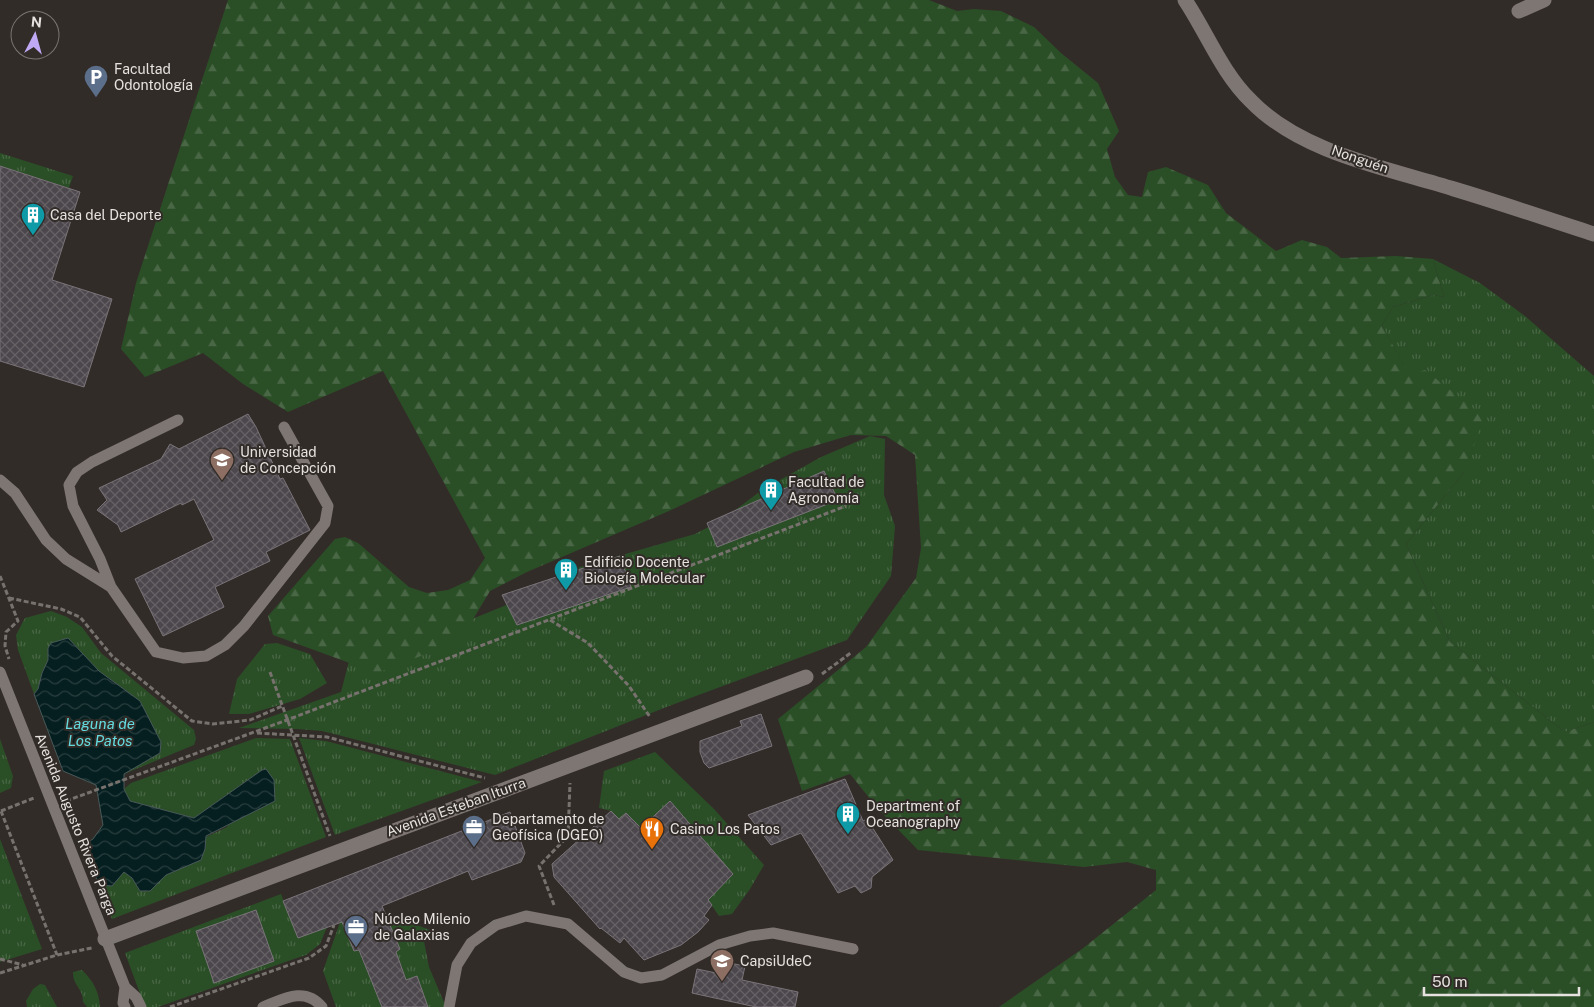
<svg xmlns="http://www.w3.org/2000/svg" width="1594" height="1007" viewBox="0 0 1594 1007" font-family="'Public Sans',sans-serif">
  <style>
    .grass { fill: url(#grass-tufts) }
    .forest { fill: url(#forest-firs) }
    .water { fill: url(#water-waves); stroke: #485959 }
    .building { fill: url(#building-cross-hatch); stroke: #7a747a }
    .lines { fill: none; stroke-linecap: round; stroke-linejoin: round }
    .path { stroke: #78726f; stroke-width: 3; stroke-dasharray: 5 2.5; stroke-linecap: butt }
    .lane { stroke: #7d7672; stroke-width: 11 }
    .street { stroke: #7d7672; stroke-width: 15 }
    .labels { text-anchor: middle; stroke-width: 4; stroke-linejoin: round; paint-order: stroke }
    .poi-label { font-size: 14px; fill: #e6e2df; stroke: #322c28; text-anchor: start }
    .street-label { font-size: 14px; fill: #e6e2df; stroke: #322c28 }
    .water-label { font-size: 15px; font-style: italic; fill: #64dcdf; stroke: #322c28 }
  </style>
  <defs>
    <pattern id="grass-tufts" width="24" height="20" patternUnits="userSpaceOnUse" patternTransform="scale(1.25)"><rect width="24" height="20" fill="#2a4e26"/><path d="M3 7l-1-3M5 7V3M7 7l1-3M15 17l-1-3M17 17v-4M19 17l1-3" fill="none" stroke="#496745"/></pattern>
    <pattern id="forest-firs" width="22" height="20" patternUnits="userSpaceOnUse" patternTransform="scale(1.25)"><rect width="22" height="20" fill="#2a4e26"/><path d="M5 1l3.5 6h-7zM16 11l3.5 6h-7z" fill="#496745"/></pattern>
    <pattern id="water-waves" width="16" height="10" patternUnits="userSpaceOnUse" patternTransform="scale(1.25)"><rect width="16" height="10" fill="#051e1f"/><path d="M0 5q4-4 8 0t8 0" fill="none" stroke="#293e3f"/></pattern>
    <pattern id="building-cross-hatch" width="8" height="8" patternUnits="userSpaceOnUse" patternTransform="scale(1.25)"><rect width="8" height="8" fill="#4c474c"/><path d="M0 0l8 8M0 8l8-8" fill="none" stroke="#666165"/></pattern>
  </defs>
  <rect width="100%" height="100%" fill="#322c28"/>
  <path class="grass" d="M0,153L73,176L69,188L0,166Z
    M1433,259L1480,283L1525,316L1594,376V722L1565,732L1450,642L1406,544L1465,471L1409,376L1382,325L1393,307L1433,295L1444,297Z
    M870,436L885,439L884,495L895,526L891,576L847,640L669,706L495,775L322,731L297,729L239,728L341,692L349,661L401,648L511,603L573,569L695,534L722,520L762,490L821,457Z
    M51,611L67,617L82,627L101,653L194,730L196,739L194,745L124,774L136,766L145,713L140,701L99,671L68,638L52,643L48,660L42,673L38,689L34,694L18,650L16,635L25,618Z
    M277,643L310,654L327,683L300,699L249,714H229L237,679L265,644Z
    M256,738L290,739L326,837L112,919L99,885L112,886L124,872L132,878L140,891H150L166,875L200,860L205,849L206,837L227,827L266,769L262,770L194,818L130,801L124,789L131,783Z
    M299,738L326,741L482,782L335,835Z
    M0,739L13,776L11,788L0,793Z
    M655,752L714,809L764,865L750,889L732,914L719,916L708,900L733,874L670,801L641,828L619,819L611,811L599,808L604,771Z
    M0,839L42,949L0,962Z
    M281,894L298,938L327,927L320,944L306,955L294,959L158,1007H145L125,953Z
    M385,913L438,933L424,941L429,967L446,1007H428L417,977L406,980L396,952L400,949Z
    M349,919L354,951L359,950L382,1007H336L323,971L340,922Z
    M82,970C93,981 99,991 100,1007H87L83,1002C83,987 73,987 73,972Z
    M40,984L45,985L57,1007H27L26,1001L33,989Z"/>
  <path class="forest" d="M228,0H929L957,11L974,9L1001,11L1034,27L1061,53L1098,83L1119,131L1107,149L1115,177L1128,195L1142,197L1148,172L1166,167L1208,185L1226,213L1276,251L1302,240L1327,247L1341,258L1396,256L1433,259L1444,297L1433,295L1393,307L1382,325L1409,375L1425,370L1484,417L1465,471L1406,544L1450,642L1565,732L1594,722V1007H999L1082,949L1156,890V870L1127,862L1084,867L918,850L879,810L850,774L802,791L778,719L866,647L916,578L921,548L915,455L886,436L851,435L794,452L669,511L527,572L490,591L466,631L444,647L377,673L273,635L268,616L335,539L345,537L358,543L409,587L427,593L448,590L470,580L485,558L383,371L288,412L243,384L203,353L145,377L121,349L136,283Z"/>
  <path class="water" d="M68,638L99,671L140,701L161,742L160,753L124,774V789L130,801L194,818L262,770L266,769L274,780L275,801L206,836L205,849L201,860L166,875L150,891H140L132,878L124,872L112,886L99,885L83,845L93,839L103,825L96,785L63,771L34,694L38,689L42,673L48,660V648L51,643Z"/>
  <path class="building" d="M0,166L80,192L52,280L112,299L84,387L0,361Z
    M248,414L256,427L280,479L283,478L310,530L266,552L270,561L215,587L224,607L163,636L135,579L214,540L194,499L182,505L181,503L121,532L118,525L97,510L107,500L99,488L161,459L170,444L179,449Z
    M824,471L838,500L717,547L707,523Z
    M620,556L631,587L517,625L502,595Z
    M761,714L772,746L709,768L704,763L700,752V741L742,726L740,721Z
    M845,779L863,821L867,819L893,860L872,877L871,888L861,893L855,886L838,893L801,833L771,845L748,815Z
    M670,801L733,874L708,900L712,905L704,916L709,920L698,932L681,945L644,960L624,938L620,943L601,928L600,929L554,877L552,864L611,811L619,819L626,813L641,828Z
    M510,812L525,853L521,862L472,880L468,871L382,906L400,949L396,952L406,980L417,976L428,1007H382L359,950L354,951L342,922L298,938L283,901Z
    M256,910L274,961L214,983L196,931Z
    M719,961L745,966L742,980L798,992L795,1007H756L692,993L697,969L716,973Z"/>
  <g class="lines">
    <path class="path" d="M0,576L18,621L6,632L5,646L9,659
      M9,598L61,609L80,617L112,656L192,721L213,724L250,720L282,706
      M550,620L588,643L629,686L650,717
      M270,672L330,836
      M822,674L852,652
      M257,733L327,737L485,778
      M66,801L287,720L846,506
      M1,811L57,955
      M1,811L34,798
      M554,905L539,866L568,836L570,783
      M0,959L23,965
      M0,973L57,955L92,948
      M170,1007L309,958L326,946L334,925"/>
    <path class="lane" d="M0,480L15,493L46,540L66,559L111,587L100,559L73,506L69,485L77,472L92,462L178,420
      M111,587L156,652L183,658L206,656L225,645L244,626L325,523L328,506L284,427
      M0,672L125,987L123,1003L125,1007
      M125,987L136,997L141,1007
      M263,1007C283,999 305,986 322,1007
      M449,1007L457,965L471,943L496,925L526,916L568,924L624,972L641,978L662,975L719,945L750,936L773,933L853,949"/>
    <path class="street" d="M1185,0C1207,33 1222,73 1251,101C1301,153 1387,168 1454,189C1501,203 1547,219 1594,234
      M1519,11L1544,0
      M105,939L806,677"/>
  </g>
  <defs>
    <symbol id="parking-pin" viewBox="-11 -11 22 30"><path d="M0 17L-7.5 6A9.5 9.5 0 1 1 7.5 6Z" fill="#5c6f8a" stroke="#322c28"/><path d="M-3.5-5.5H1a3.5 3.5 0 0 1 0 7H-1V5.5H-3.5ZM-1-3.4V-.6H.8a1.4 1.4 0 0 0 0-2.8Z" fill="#fff"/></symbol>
    <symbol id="building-pin" viewBox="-11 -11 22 30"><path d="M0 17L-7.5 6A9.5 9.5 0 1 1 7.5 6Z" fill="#0f9aa8" stroke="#322c28"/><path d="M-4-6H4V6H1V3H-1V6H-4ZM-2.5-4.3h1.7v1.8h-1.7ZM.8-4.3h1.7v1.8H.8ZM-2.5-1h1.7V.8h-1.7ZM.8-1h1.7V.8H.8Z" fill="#fff"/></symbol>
    <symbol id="university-pin" viewBox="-11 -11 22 30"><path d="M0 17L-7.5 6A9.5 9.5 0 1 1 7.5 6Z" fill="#8d6e63" stroke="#322c28"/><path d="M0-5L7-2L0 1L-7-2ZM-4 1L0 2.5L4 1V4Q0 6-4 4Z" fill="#fff"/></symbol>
    <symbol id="office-pin" viewBox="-11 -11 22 30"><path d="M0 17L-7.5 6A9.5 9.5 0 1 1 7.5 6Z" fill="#5c6f8a" stroke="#322c28"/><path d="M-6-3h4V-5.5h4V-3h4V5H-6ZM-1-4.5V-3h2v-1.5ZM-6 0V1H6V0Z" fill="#fff"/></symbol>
    <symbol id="restaurant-pin" viewBox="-11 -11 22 30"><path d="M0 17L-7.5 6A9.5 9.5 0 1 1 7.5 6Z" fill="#e8710a" stroke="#322c28"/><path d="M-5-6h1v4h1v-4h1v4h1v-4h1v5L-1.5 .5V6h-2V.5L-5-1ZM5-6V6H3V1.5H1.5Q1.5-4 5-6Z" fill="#fff"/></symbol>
  </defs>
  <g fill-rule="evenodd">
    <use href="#parking-pin" x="82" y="63" width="28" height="38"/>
    <use href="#building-pin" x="19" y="201" width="28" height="38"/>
    <use href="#university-pin" x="208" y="446" width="28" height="38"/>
    <use href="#building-pin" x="757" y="476" width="28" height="38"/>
    <use href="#building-pin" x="552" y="556" width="28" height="38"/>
    <use href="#building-pin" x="834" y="800" width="28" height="38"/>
    <use href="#office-pin" x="460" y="813" width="28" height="38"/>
    <use href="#restaurant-pin" x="638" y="815" width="28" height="38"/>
    <use href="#office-pin" x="342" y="913" width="28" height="38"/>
    <use href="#university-pin" x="708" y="947" width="28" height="38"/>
  </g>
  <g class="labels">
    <g class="poi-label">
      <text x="114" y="74">Facultad<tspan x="114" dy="16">Odontología</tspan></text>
      <text x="50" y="220">Casa del Deporte</text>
      <text x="240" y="457">Universidad<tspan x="240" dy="16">de Concepción</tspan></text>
      <text x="788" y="487">Facultad de<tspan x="788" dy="16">Agronomía</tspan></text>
      <text x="584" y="567">Edificio Docente<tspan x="584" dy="16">Biología Molecular</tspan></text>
      <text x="866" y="811">Department of<tspan x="866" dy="16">Oceanography</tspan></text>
      <text x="492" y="824">Departamento de<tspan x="492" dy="16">Geofísica (DGEO)</tspan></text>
      <text x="670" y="834">Casino Los Patos</text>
      <text x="374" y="924">Núcleo Milenio<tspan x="374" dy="16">de Galaxias</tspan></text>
      <text x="740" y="966">CapsiUdeC</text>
    </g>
    <g class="street-label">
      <text transform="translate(1360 159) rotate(19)" y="5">Nonguén</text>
      <text transform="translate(456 807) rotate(-20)" y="5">Avenida Esteban Iturra</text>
      <text transform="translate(76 824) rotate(68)" y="5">Avenida Augusto Rivera Parga</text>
    </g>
    <g class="water-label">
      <text x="100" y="729">Laguna de<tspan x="100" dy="17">Los Patos</tspan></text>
    </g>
  </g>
  <g transform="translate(35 35) rotate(6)"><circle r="24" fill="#322c28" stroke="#7a7571"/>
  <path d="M0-4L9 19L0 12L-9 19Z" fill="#bfa9f4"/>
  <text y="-8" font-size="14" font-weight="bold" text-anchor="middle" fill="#e6e2df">N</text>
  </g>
  <path d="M1424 987v8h155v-8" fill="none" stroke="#e6e2df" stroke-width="2.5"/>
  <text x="1432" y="987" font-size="15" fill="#e6e2df" stroke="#322c28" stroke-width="4" paint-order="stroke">50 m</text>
</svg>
